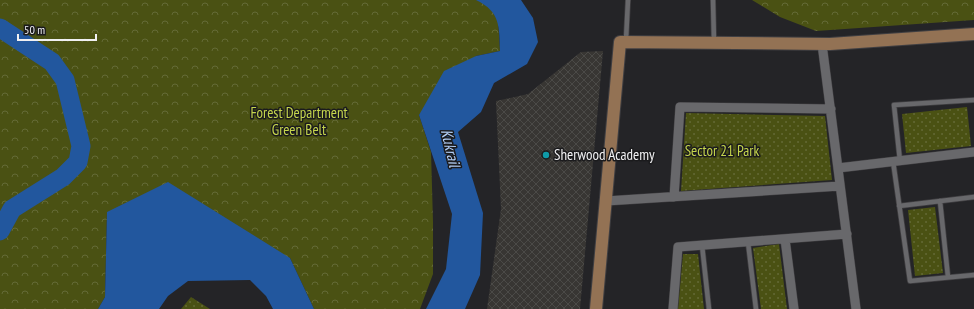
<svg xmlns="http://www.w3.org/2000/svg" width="974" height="309" viewBox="0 0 974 309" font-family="'PT Sans Narrow',sans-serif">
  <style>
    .forest { fill: url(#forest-crowns) }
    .park { fill: url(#park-dots) }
    .water { fill: #22579e }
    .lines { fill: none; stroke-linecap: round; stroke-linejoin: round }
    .river { stroke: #22579e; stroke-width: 19 }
    .building { fill: url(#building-cross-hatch) }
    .lane-casing { stroke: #403f42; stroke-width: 6 }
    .street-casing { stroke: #403f42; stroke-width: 10 }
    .secondary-casing { stroke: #403f42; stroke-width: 14 }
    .lane { stroke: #68686b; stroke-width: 4.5 }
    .street { stroke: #68686b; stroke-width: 9 }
    .secondary { stroke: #937254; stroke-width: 12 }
    .culture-dot { fill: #0f9aa8; stroke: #1b1b1d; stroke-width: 1.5 }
    .labels { text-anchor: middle; stroke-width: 3; stroke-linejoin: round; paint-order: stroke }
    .park-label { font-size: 15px; fill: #c5d54d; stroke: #1b1b1d }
    .poi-label { font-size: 15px; fill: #f0f0f2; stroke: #1b1b1d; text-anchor: start }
    .water-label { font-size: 16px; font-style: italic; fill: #b2cef5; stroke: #1b1b1d }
  </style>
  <defs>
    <pattern id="forest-crowns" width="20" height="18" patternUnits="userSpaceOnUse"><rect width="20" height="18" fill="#4a5113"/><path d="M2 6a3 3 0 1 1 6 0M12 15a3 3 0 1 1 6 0" fill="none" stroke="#646a36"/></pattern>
    <pattern id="park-dots" width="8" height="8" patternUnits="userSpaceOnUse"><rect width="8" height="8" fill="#4a5113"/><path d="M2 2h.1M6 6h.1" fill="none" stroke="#646a36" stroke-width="1.8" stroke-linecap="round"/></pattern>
    <pattern id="building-cross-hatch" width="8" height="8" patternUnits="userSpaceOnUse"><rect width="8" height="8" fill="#383633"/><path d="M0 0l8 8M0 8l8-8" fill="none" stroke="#4b4a47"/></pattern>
  </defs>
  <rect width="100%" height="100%" fill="#242427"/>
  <path class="forest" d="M0,0H488L498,20L500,51L476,56L419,115L431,152L433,222V274L420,309H314L290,258L107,212L105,297L98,309H0Z
    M752,0H974V20L816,31L780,17Z"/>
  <path class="park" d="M967,107L971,146L906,153L902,114Z
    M686,113L825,116L832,180L681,191Z
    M935,207L943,273L915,276L908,210Z
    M779,244L787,309H761L753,248Z
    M683,254H698L704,309H678Z
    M191,297L210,309H181Z"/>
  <path class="water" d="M476,0H521L533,18L538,42L527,64L494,83L481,112L458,132L483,213L480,275L465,309H426L446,269L452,214L419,115L444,71L476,56L500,51C499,27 501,12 476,0Z
    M168,182L290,258L314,309H273L266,296L250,280L188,281L168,296L159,309H98L105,297L107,212Z"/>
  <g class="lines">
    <path class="river" d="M0,28L52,62L65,80L81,146L78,162L63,177L12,209L0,231"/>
  </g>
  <path class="building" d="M603,51L580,309H487L501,209L496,101L528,94L581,52Z"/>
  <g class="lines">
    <defs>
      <path id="lane" d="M713,0L714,42
        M626,40L628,0
        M893,161L910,281L974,275
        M900,161L894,105L974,100
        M940,201L948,277
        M899,206L974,197
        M748,242L756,309
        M702,245L709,309"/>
      <path id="street" d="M822,44L856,309
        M838,168L974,152
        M674,197L680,107L831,109
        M606,201L840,186
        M785,239L794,309
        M673,309L678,247L847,234"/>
      <path id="secondary" d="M596,309L620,42L830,44L974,34"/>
    </defs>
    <use href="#lane" class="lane-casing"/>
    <use href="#street" class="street-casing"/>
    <use href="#secondary" class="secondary-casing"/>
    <use href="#lane" class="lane"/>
    <use href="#street" class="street"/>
    <use href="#secondary" class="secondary"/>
  </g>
  <circle class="culture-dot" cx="546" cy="155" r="4"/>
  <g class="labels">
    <g class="park-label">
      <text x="299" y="118">Forest Department<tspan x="299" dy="17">Green Belt</tspan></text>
      <text x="722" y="156">Sector 21 Park</text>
    </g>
    <g class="poi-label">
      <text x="554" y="160">Sherwood Academy</text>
    </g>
    <g class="water-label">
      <text transform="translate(451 148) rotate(77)" y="6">Kukrail</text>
    </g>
  </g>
  <path d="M18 34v6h78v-6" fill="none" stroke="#f0f0f2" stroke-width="2"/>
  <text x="24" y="34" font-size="12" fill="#f0f0f2" stroke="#1b1b1d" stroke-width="3" paint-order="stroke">50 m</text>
</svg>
